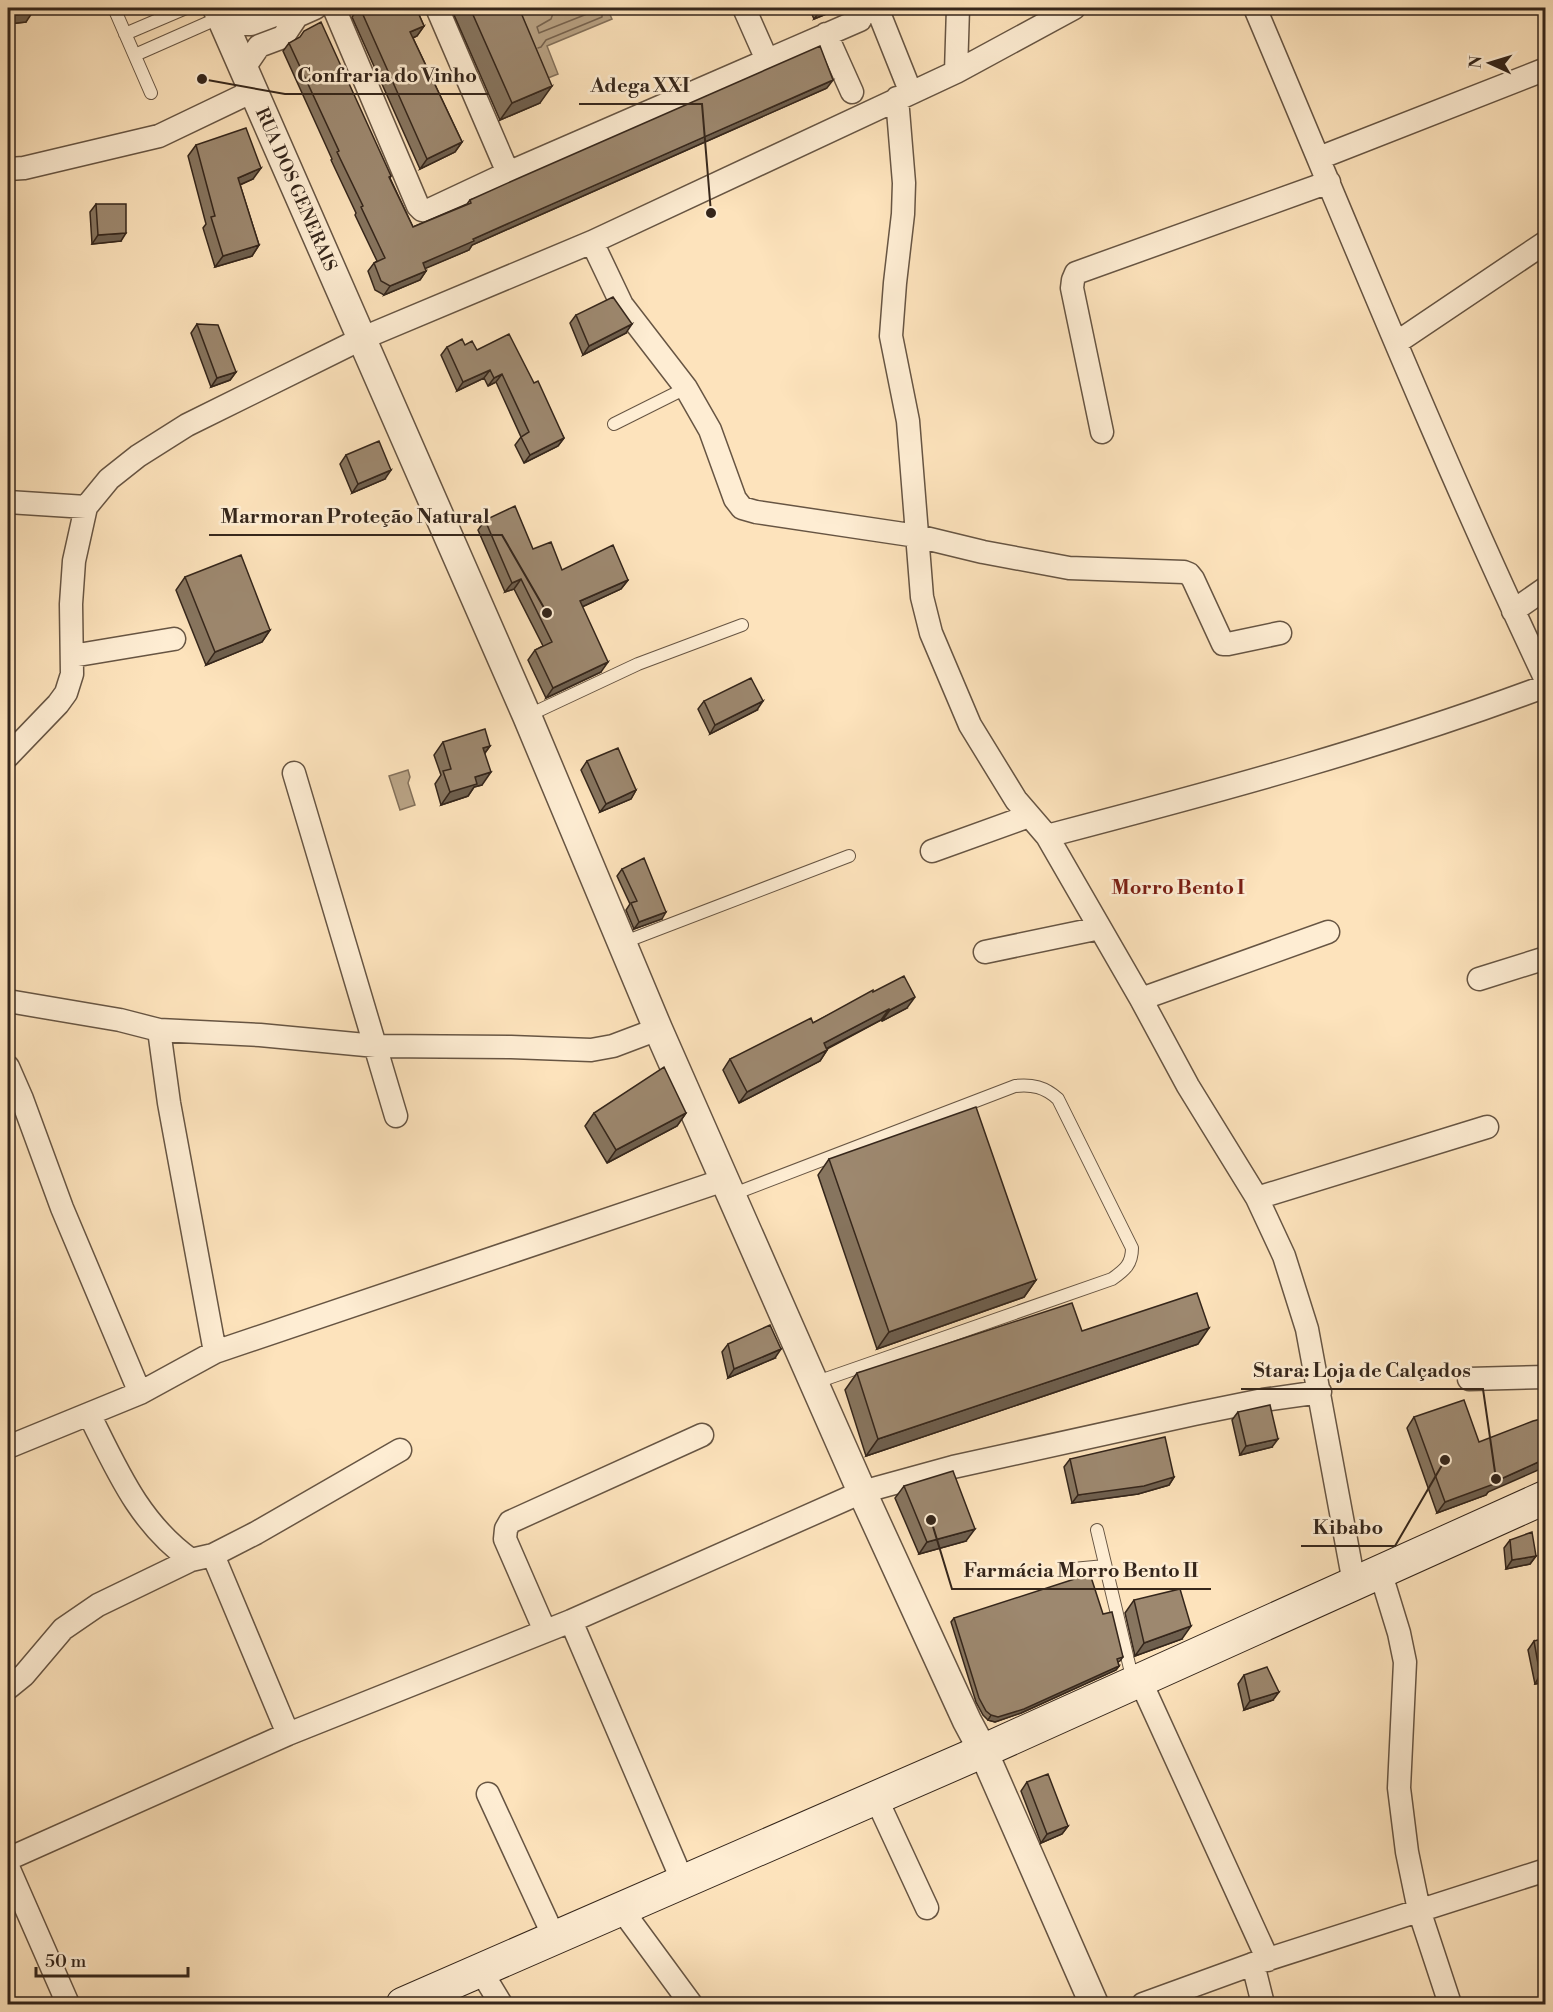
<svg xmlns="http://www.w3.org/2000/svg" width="1553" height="2012" viewBox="0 0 1553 2012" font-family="'Libre Bodoni',serif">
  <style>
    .water { fill: #b9a385; stroke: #84715b; stroke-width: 1.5 }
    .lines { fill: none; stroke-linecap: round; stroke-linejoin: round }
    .shore { stroke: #776450; stroke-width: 1.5 }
    .service-casing { stroke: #675543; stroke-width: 14 }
    .minor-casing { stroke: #675543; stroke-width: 25 }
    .tertiary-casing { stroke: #675543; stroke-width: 31 }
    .secondary-casing { stroke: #35261b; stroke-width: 35 }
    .service { stroke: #feedd3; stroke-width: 12 }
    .minor { stroke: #feedd3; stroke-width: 22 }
    .tertiary { stroke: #feedd3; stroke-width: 28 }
    .secondary { stroke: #feedd3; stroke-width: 33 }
    .wall { fill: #87755f; stroke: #35261b; stroke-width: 1.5 }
    .shaded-wall { fill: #6e5f4e; stroke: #35261b; stroke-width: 1.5 }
    .building { fill: #9d886f; stroke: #35261b; stroke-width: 1.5 }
    .labels { text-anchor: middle; stroke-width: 5; stroke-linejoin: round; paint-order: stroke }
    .street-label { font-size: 18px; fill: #35261b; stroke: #feedd3 }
    .neighbourhood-label { font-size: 20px; font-weight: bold; fill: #7a1f14; stroke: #feedd3 }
    .leader { fill: none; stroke: #35261b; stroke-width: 2 }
    .callout-dot { fill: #35261b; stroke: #feedd3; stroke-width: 2 }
    .callout-label { font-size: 20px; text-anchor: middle; font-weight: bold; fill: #35261b; stroke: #feedd3; stroke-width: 5; stroke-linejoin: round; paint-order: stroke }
  </style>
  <rect width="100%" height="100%" fill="#fde3bc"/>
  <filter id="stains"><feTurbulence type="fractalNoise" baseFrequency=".00333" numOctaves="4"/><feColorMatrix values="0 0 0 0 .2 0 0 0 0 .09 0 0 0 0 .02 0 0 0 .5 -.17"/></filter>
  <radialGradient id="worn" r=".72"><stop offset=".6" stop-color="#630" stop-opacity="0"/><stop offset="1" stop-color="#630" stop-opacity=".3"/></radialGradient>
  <path class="water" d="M513,8H530L533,14L548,8H607L612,19L547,46L558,74L543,80Z
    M408,770L410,777L408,783L415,805L400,810L389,776Z"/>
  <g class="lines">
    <path class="shore" d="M555,8L551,19L537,27L539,33L592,12L594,8
      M538,48L541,47L546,40L602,17V8"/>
    <defs>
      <path id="service" d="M114,8L151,93
        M125,34L186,8
        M135,55L221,17
        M614,424L686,388
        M527,716L638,664L742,625
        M622,943L849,856
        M731,1195L1015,1086C1032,1084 1045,1087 1058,1099L1132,1248C1132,1264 1125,1270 1112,1279L814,1383
        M1097,1530L1133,1681
        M1073,1569L1105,1566"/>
      <path id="minor" d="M334,8L418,206L422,210L427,211L508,173L860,20
        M437,8L508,173
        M744,8L767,60
        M877,8L911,93
        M1255,8C1350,232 1441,459 1546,680
        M223,24H251L275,15L297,16L315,8
        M826,34L852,92
        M244,68L259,46L283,37L297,16
        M956,72L958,8
        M897,98L904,183L903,214L895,283L891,336L908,421L922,597L931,633L970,725L1016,800L1047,836L1141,999L1188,1086L1257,1198L1284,1256L1307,1329L1354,1583
        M1319,158L1546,69
        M8,169L24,168L159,136L253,91
        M592,242L622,305L686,388L710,430L735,499L742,508L756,512L917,536L983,552L1069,568L1184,572L1189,574L1193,579L1223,644H1228L1280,633
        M1396,343L1546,242
        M1102,432L1072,288L1073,280L1076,273L1329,182
        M8,502L86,507
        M1513,611L1546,588
        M72,656L174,639
        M8,756L58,704L66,693L72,674L71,604L74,561L86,507L109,479L138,456L187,425L363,338L592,242L956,72L1074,8
        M294,773L396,1116
        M1047,836C1215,792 1383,747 1546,686
        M932,851L1029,816
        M985,952L1100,928
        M1479,979L1546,958
        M1141,999L1328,932
        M8,1001L120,1020L159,1030L260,1035L376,1046L511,1047L591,1050L613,1046L658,1029
        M159,1030L169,1103L215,1352
        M8,1067L22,1099L62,1208L140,1393
        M1257,1198L1487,1127
        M1469,1379L1546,1377
        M89,1414C117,1470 139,1523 191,1560
        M8,1447L140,1393L215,1352L724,1180
        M213,1555L288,1734
        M1380,1571L1399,1633L1405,1662L1399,1788L1407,1852L1419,1910L1450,2004
        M571,1621L683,1882
        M545,1631L505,1539L506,1529L510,1522L702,1435
        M1140,1680L1268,1960
        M8,1688L24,1675L63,1629L98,1605L191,1560L213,1555L256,1533L400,1450
        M488,1794L555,1939
        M876,1798L927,1908
        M8,1859L288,1734L571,1621L862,1492L953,1467L1194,1414L1263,1400L1320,1392
        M8,1867L68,2004
        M622,1910L691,2004
        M1253,1964L1263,2004
        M481,1971L501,2004
        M1143,2004L1253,1964L1546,1870"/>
      <g id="tertiary">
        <path id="s1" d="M217,8L527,716L658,1029L862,1492L967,1721L983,1751L1094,2004"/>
      </g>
      <path id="secondary" d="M403,2004L983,1751L1546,1497"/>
    </defs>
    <use href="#service" class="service-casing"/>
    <use href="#minor" class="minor-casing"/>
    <use href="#tertiary" class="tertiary-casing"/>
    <use href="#secondary" class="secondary-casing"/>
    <use href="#service" class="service"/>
    <use href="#minor" class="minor"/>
    <use href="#tertiary" class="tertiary"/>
    <use href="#secondary" class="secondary"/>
  </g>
  <path class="wall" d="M8,8H31L26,22L8,24Z
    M359,8H416L424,26L417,36L413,38L462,142L455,152L420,169L352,17Z
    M451,8H519L540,103L500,120Z
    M809,8H841L814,19Z
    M289,43L391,176L390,178L413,227L467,204L470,200L827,88L472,245L469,250L425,268L426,271L420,280L384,295L375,290L368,271L374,263L377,261L355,215L356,213L331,160L332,159L283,51Z
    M196,145L253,179L240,185L259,245L252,256L215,267L203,228L206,224L188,156Z
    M96,204L121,241L92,244L90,212Z
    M576,315L626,333L583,355L570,323Z
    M197,324L236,372L230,380L211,387L191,333Z
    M465,345L477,350L534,383L564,438L558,446L524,463L515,445L521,437L496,382L488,386L484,378L457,391L441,355L447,347Z
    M346,455L385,479L352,493L340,464Z
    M485,520L533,549L562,570L628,580L621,589L582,607L601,672L546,698L528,660L535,650L543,646L514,589L505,592L478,530Z
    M185,577L270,630L262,642L206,665L176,590Z
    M704,701L757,710L710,734L698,709Z
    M443,742L490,746L485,753L482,785L474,787L468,796L441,805L435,784L441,775L434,755Z
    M587,761L636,790L631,799L600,812L581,770Z
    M622,869L662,919L634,929L626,910L630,904L617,876Z
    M873,992L907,1008L882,1021L881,1020L827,1049V1050L820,1061L739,1103L723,1070L730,1059L813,1023Z
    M594,1113H686L677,1126L607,1163L585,1126Z
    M829,1159L1036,1280L1024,1297L877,1349L818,1175Z
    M1082,1331L1198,1344L866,1456L845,1390L857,1373Z
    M728,1344L775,1358L728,1378L722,1352Z
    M1238,1412L1272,1447L1240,1455L1232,1420Z
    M1414,1417L1488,1492L1486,1495L1437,1513L1407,1428Z
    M1070,1459L1174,1477L1169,1485L1138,1494L1072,1503L1064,1467Z
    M904,1486L966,1541L919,1554L895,1498Z
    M1510,1540L1536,1556L1530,1564L1506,1569L1504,1548Z
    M1134,1600L1182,1639L1135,1656L1125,1613Z
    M1103,1614L1123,1657L1120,1661L1118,1662L1119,1666L1116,1670L1021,1713L995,1722L988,1720L983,1715L976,1702L951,1622L954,1618Z
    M1534,1641L1545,1682L1535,1684L1528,1650Z
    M1244,1675L1273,1700L1244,1710L1238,1684Z
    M1027,1782L1068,1826L1062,1834L1041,1843L1021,1791Z"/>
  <path class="shaded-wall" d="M822,8H841L814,19Z
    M32,13L26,22L8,24L13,15Z
    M424,26L417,36L403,42L410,32Z
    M833,80L827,88L472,245L469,250L417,272L423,263L473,239Z
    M552,86L540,103L500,120L512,103Z
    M462,142L455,152L420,169L427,159Z
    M261,168L253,179L230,189L238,178Z
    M126,233L121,241L92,244L98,235Z
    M259,245L252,256L215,267L223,256Z
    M426,271L420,280L384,295L390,286Z
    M632,324L626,333L583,355L589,346Z
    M490,370L484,378L457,391L463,382Z
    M236,372L230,380L211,387L217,378Z
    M502,374L496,382L488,386L494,378Z
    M564,438L558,446L524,463L530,455Z
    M391,470L385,479L352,493L358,484Z
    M521,579L514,589L505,592L512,583Z
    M628,580L621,589L573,611L580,601Z
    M270,630L262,642L206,665L215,652Z
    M608,662L601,672L546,698L553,688Z
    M763,701L757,710L710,734L715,725Z
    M490,746L481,758L483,748Z
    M491,772L482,785L474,787L468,796L441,805L450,792L475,777Z
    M636,790L631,799L600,812L606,804Z
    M666,912L662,919L634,929L639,922Z
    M915,997L907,1008L882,1021L890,1010Z
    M889,1009L881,1020L816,1054L824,1043Z
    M827,1050L820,1061L739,1103L747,1092Z
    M686,1113L677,1126L607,1163L616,1150Z
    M1036,1280L1024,1297L877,1349L889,1332Z
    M1209,1328L1198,1344L866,1456L878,1439Z
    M781,1349L775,1358L728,1378L734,1369Z
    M1278,1439L1272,1447L1240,1455L1246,1446Z
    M1545,1459V1467L1488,1492L1486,1495L1437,1513L1445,1502L1494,1482Z
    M1174,1477L1169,1485L1138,1494L1072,1503L1078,1495Z
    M975,1529L966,1541L919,1554L927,1542Z
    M1536,1556L1530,1564L1506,1569L1512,1560Z
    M1191,1626L1182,1639L1135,1656L1144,1643Z
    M1119,1666L1116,1670L1021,1713L995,1722L988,1720L991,1715Z
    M1545,1674V1682L1535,1684L1540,1675Z
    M1279,1692L1273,1700L1244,1710L1250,1701Z
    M1068,1826L1062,1834L1041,1843L1047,1834Z"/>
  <path class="building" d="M12,8H31L32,13L13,15Z
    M360,8H416L424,26L410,32L462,142L427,159Z
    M470,8H519L552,86L512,103Z
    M321,22L391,176L389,177L413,227L471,203L470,200L519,178L820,46L833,80L473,239L474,241L423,263L426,271L390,286L381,281L374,263L385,258L361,207L363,206L337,152L339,151L289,43L300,37L304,31Z
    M246,128L261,168L238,178L259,245L223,256L211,217L215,216L196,145Z
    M96,204H126V233L98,235Z
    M613,297L632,324L589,346L576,315Z
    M197,324L218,325L236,372L217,378Z
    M509,334L534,383L538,381L564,438L530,455L521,437L529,432L502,374L494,378L490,370L463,382L447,347L462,339L465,345L472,341L477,350Z
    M379,441L391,470L358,484L346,455Z
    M515,506L533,549L551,542L562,570L613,545L628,580L580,601L608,662L553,688L535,650L552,642L521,579L512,583L485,520Z
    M241,555L270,630L215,652L185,577Z
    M751,678L763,701L715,725L704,701Z
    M485,729L490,746L483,748L491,772L475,777L477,784L450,792L443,771L451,769L443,742Z
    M618,748L636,790L606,804L587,761Z
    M644,858L666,912L639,922L631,903L637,901L622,869Z
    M904,976L915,997L890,1010L889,1009L824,1043L827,1050L747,1092L730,1059L811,1018L813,1023L873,990V992Z
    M664,1067L686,1113L616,1150L594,1113Z
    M976,1107L1036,1280L889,1332L829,1159Z
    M1197,1293L1209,1328L878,1439L857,1373L1072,1303L1082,1331Z
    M770,1325L781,1349L734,1369L728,1344Z
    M1464,1400L1479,1442L1533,1421L1545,1418V1459L1494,1482V1484L1445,1502L1414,1417Z
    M1270,1405L1278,1439L1246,1446L1238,1412Z
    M1165,1437L1174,1477L1144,1486L1078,1495L1070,1459Z
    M953,1471L975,1529L927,1542L904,1486Z
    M1532,1532L1536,1556L1512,1560L1510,1540Z
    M1090,1574L1103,1614L1112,1612L1123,1657L1117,1659L1119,1666L1024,1709L998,1717L991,1715L986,1711L979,1698L954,1618Z
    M1180,1589L1191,1626L1144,1643L1134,1600Z
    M1545,1638V1674L1540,1675L1534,1641Z
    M1267,1667L1279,1692L1250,1701L1244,1675Z
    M1048,1774L1068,1826L1047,1834L1027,1782Z"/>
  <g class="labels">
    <g class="street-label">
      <text dy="6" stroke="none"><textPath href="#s1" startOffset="198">RUA DOS GENERAIS</textPath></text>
    </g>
    <g class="neighbourhood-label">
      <text x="1178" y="894">Morro Bento I</text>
    </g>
  </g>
  <path class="leader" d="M202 79L285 94H489M711 213L702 104H579M547 613L502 535H209M1496 1479L1483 1389H1241M1445 1460L1395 1546H1301M931 1520L952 1589H1211"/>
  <g class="callout-dot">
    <circle cx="202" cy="79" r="6"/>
    <circle cx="711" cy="213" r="6"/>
    <circle cx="547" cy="613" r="6"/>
    <circle cx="1496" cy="1479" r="6"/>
    <circle cx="1445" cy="1460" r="6"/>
    <circle cx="931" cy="1520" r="6"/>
  </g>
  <g class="callout-label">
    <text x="387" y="82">Confraria do Vinho</text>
    <text x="640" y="92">Adega XXI</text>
    <text x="355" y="523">Marmoran Proteção Natural</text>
    <text x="1362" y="1377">Stara: Loja de Calçados</text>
    <text x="1348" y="1534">Kibabo</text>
    <text x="1081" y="1577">Farmácia Morro Bento II</text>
  </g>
  <rect width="1553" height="2012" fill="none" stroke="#fde3bc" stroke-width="30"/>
  <rect x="9" y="9" width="1535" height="1994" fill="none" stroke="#35261b" stroke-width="3"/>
  <rect x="15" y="15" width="1523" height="1982" fill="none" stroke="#35261b" stroke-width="1.5"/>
  <g transform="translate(1490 63) rotate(274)" stroke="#feedd3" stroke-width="4.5" paint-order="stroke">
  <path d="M0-4.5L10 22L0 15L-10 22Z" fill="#35261b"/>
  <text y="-9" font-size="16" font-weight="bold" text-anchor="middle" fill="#35261b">N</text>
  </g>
  <path d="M36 1967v9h152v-9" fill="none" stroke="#35261b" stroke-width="3"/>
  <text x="45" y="1967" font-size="18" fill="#35261b" stroke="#feedd3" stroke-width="4.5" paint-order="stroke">50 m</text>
  <rect width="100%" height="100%" filter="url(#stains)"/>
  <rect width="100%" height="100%" fill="url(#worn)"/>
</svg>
